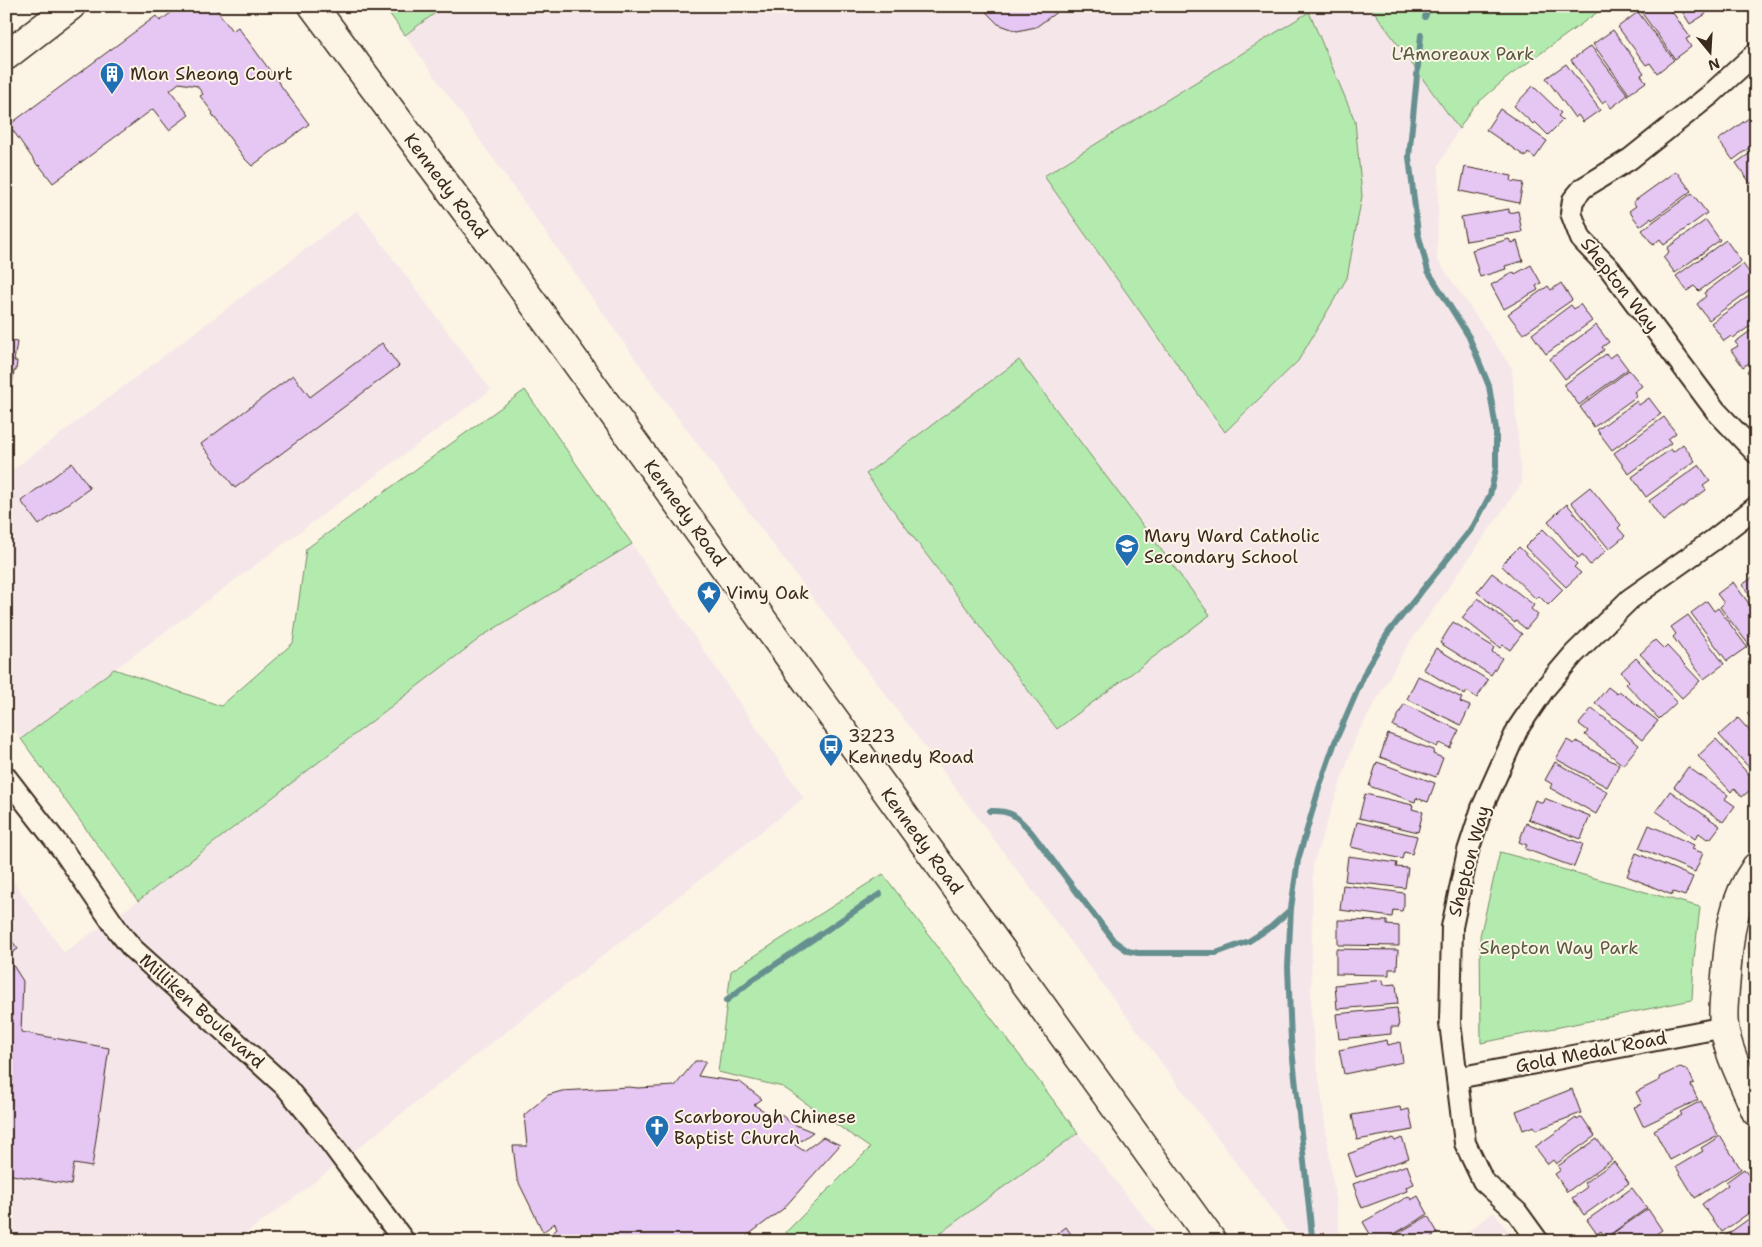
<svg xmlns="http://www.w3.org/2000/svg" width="1762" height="1247" viewBox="0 0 1762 1247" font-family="'Shantell Sans',sans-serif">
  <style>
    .built { fill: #f5e7e9 }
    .green { fill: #b3ebaf; stroke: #778a66 }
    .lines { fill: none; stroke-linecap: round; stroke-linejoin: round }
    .stream { stroke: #66908f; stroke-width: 6 }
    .building { fill: #e6c6f3; stroke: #3b2a1e }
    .street-casing { stroke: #3b2a1e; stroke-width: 24 }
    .secondary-casing { stroke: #3b2a1e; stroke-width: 31 }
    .street { stroke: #fcf5e5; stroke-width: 20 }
    .secondary { stroke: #fcf5e5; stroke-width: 28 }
    .labels { text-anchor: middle; stroke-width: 4; stroke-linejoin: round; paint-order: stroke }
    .park-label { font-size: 18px; fill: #595a42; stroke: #fcf5e5 }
    .poi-label { font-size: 18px; fill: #3b2a1e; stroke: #fcf5e5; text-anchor: start }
    .street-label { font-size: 18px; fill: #3b2a1e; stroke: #fcf5e5 }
  </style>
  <rect width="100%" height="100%" fill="#fcf5e5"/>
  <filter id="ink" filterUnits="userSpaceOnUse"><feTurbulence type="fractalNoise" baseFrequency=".02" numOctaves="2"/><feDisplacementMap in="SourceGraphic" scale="10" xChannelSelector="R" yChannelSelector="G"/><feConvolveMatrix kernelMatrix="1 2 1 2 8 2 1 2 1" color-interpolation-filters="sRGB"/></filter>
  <g filter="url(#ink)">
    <path class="built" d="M445,6H1370L1459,129L1439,165L1437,259L1512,368L1522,483L1404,651L1356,737L1313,864L1311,1018L1341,1241H1295L666,402L405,35Z
      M357,210L491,390L21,739L6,719V475Z
      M632,544L804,798L294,1198L235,1241H6V871L64,952L138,901L484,635Z
      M1078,1133L1163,1241H929Z
      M1494,1212L1515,1241H1455Z"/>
    <path class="green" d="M384,6H445L405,35Z
      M1370,6H1606L1508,77L1473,107L1459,129Z
      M1309,12L1355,121L1362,196L1347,278L1298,361L1225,432L1044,176Z
      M1019,360L1210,615L1057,729L866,474Z
      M525,390L632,544L484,635L138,901L21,739L114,669L221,706L293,643L306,549Z
      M1500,852L1700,907L1694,959L1692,1000L1481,1043L1480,936Z
      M883,874L1078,1133L929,1241H791L786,1232L870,1148L783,1087L718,1072L731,971Z"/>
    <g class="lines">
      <path class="stream" d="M1425,17L1429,6
        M990,811C1013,810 1017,817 1032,833L1114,941L1128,951L1138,953H1216L1249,941L1271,927L1291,909
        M726,1001L751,981L880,894
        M1312,1236L1291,1040L1288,967L1291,908L1298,860L1320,785L1335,742L1367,668L1388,633L1473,527L1490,495L1496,468V429L1489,386L1469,337L1428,271L1418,233L1409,157L1421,35"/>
    </g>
    <path class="building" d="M180,6H214L232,31L238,27L309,124L252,166L245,159L212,114L213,113L200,96L203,94L197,86L179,83L170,90L189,115L169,130L153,109L53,183L39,165L38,166L9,125L156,16L160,21Z
      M984,6H1065L1036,27L1017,31L998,24L987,13Z
      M1643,6H1668L1690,37L1686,39L1691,47L1675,59L1639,9Z
      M1676,6H1708L1703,9L1706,14L1690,24L1680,8L1678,10Z
      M1638,12L1674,60L1657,73L1650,63L1646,65L1618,27Z
      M1613,30L1644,73L1641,75L1646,82L1629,94L1593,44Z
      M1591,46L1628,95L1611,108L1606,100L1602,103L1571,60Z
      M1566,64L1600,110L1583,122L1578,115L1575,118L1546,78Z
      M1533,86L1561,113L1558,116L1563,120L1548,135L1535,122L1533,124L1514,106Z
      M1500,109L1547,141L1535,158L1528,153L1526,157L1486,130Z
      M1756,113V143L1733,160L1718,140Z
      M1756,149V180L1751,184L1736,163Z
      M1465,167L1512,176L1511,181L1523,183L1519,203L1460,191Z
      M1676,171L1691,191L1652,220L1651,218L1640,226L1629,211L1636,206L1633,202Z
      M1692,193L1707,213L1664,245L1660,239L1653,245L1642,230Z
      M1509,209V213L1518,211L1522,232L1466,241L1461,217Z
      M1706,220L1720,240L1675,273L1663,257L1669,252L1667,248Z
      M1509,239L1511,243L1517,241L1523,261L1505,266L1506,269L1480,277L1472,250Z
      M1726,240L1741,261L1699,291L1694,286L1687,291L1676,276Z
      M1743,264L1756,282V286L1709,320L1697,304L1706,296L1704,293Z
      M1531,265L1541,283L1536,286L1538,290L1504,309L1491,285L1514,272L1515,274Z
      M1561,283L1572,300L1523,334L1508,314L1548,286L1551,290Z
      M1756,291V322L1733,338L1731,336L1724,341L1711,323Z
      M1580,304L1592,321L1546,354L1532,334L1571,305L1574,309Z
      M1596,325L1609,342L1602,347L1604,350L1565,379L1550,359Z
      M1756,327V358L1743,367L1731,350L1738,346L1735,342Z
      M6,340L17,342L14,361H17L16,371H14L11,392L6,391Z
      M382,343L399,366L235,488L201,444L293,375L310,397Z
      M1616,353L1628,369L1579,405L1564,385L1606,354L1609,358Z
      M1756,365V383L1747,371Z
      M1629,370L1642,386L1634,392L1637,396L1594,427L1580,407Z
      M1649,398L1661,414L1612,450L1597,430L1637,401L1639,405Z
      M1664,417L1676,433L1668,439L1671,443L1629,474L1614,453Z
      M1683,444L1695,461L1646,497L1632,477L1671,449L1673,452Z
      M72,463L90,488L39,525L21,501Z
      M1699,465L1710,481L1703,486L1706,490L1663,521L1649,501Z
      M1590,487L1621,525L1618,528L1625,536L1609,549L1571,502Z
      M1567,504L1606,551L1590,565L1582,555L1578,558L1548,521Z
      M1543,529L1577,564L1574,567L1581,573L1566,587L1525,547Z
      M1519,547L1563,590L1548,605L1539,596L1536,599L1501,565Z
      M1492,573L1534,605L1531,609L1538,615L1526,629L1516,621L1515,623L1477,592Z
      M1756,575V603L1742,585Z
      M1733,582L1756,613V640L1749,645L1720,607L1724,603L1717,594Z
      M1478,598L1522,634L1510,650L1503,645L1500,648L1462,618Z
      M1707,601L1714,611L1718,608L1747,647L1727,661L1691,613Z
      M1688,615L1724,664L1704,679L1673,637L1676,634L1671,627Z
      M1453,622L1494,647L1492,652L1502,658L1491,675L1440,643Z
      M1655,640L1664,649L1667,646L1700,681L1682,698L1640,654Z
      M1436,648L1488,680L1477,698L1467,691L1465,695L1423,669Z
      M1636,658L1677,702L1659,719L1626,684L1629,681L1621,672Z
      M1418,676L1462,698L1460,702L1470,706L1461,725L1407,699Z
      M1608,687L1617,694L1619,691L1658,721L1642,740L1595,703Z
      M1404,704L1459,730L1450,748L1439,743L1437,747L1393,726Z
      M1756,707V725L1747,713Z
      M1592,708L1639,745L1623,765L1585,735L1588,731L1579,724Z
      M1738,718L1756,738V775L1719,735Z
      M1388,734L1434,750L1433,754L1443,758L1436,777L1380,757Z
      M1716,739L1756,782V785L1742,797L1734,788L1731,792L1698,756Z
      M1567,740L1574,744L1576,741L1619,765L1607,787L1556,759Z
      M1377,762L1435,783L1428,802L1416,798L1415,802L1369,786Z
      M1555,762L1608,792L1596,814L1550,788L1552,784L1545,780Z
      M1688,767L1728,795L1725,799L1735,806L1723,822L1674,787Z
      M1670,791L1720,826L1711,838L1707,839L1699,833L1695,839L1656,811Z
      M1365,794L1413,805L1412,809L1423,812L1418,832L1359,818Z
      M1544,798L1590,816L1581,839L1528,819L1535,800L1543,803Z
      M1357,822L1417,836L1412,854L1404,852L1402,859L1351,847Z
      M1526,823L1583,844L1574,867L1525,849L1527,845L1519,842Z
      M1649,825L1694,845L1692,849L1703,853L1695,872L1639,848Z
      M1636,853L1693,877L1685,896L1673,892L1672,895L1627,876Z
      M1348,856L1397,863L1396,867L1408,868L1405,888L1345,881Z
      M1343,885L1404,893V905L1402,911L1393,910L1392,917L1340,910Z
      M1338,920L1387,921V925L1399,926V946L1338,945Z
      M6,933L18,949L7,956L23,981L21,1032L109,1048L92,1167L74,1164L71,1185L6,1174Z
      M1336,949L1398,950L1397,969H1389V975L1336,974Z
      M1383,980L1384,985L1396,984L1398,1004L1337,1009L1335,985Z
      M1397,1008L1399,1027H1391V1034L1339,1039L1336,1014Z
      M1387,1040L1388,1045L1400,1042L1403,1062L1344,1074L1339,1050Z
      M695,1061H706L698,1076L740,1082L762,1099L754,1105L771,1115L778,1112L791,1123L813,1132L795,1145L804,1151L823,1137L840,1145L783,1209L740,1241H543L557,1229L555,1223L543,1232L517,1179L513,1146H527L524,1115L548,1095L562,1091L629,1087L638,1088L675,1086Z
      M1680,1067L1688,1070L1694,1083L1691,1085L1698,1100L1643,1126L1634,1107L1642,1104L1636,1092L1660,1080L1659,1077Z
      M1572,1089L1581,1113L1536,1130L1534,1126L1523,1130L1516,1111Z
      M1701,1101L1718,1135L1670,1160L1654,1130L1682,1115L1680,1112Z
      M1400,1107L1401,1111L1409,1109L1413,1130L1357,1140L1352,1115Z
      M1582,1117L1595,1136L1556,1164L1553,1160L1548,1164L1535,1147L1576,1118L1577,1120Z
      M1720,1136L1741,1169L1695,1198L1676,1167L1703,1151L1701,1148Z
      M1393,1138L1395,1141L1402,1138L1409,1158L1356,1177L1348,1154Z
      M1597,1139L1612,1160L1567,1192L1555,1174L1561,1170L1558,1166Z
      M1614,1162L1629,1183L1584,1215L1572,1198L1587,1187L1584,1183Z
      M1407,1165L1414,1184L1406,1187L1407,1191L1362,1208L1353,1184Z
      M1744,1169L1756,1186V1208L1722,1232L1702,1204L1728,1185L1726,1182Z
      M1632,1188L1647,1208L1605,1238L1601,1231L1597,1234L1587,1220Z
      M1409,1196L1411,1200L1418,1196L1428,1214L1382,1241H1374L1363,1222Z
      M1648,1209L1662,1230L1646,1241H1608L1606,1238Z
      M1756,1210V1241H1728L1725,1236L1750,1218L1748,1215Z
      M1428,1216L1438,1233L1431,1237L1433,1241H1384Z
      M1066,1227L1076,1241H1048Z"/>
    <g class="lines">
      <defs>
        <path id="street" d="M1756,53L1710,95L1630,159L1583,188L1573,200L1571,213L1581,239L1610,269L1716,411L1756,453
          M6,777L64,852L119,932L133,949L286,1087L325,1135L404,1241
          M1457,1078L1725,1027
          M1538,1241L1517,1212L1483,1181L1465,1143L1450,1023L1452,927L1468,851L1482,808L1518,728L1545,688L1574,654L1630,599L1712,541L1756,507"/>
        <path id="secondary" d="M313,6L494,249L1212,1241
          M6,56L71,6
          M1756,867C1732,901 1729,936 1726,976C1725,993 1722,1009 1724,1026C1728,1055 1745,1084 1756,1112"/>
      </defs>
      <use href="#street" class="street-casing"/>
      <use href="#secondary" class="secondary-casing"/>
      <use href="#street" class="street"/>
      <use href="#secondary" class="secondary"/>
    </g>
  </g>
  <defs>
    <symbol id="building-pin" viewBox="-11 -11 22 30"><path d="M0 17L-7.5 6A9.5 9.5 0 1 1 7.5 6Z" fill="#1f6fb2" stroke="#fcf5e5"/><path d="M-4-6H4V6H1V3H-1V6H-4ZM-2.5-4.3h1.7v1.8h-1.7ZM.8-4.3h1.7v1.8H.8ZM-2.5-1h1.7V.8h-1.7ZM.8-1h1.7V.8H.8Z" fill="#fff"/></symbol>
    <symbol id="school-pin" viewBox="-11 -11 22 30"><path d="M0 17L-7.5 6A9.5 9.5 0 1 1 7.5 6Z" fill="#1f6fb2" stroke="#fcf5e5"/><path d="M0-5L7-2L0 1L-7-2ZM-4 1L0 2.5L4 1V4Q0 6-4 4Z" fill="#fff"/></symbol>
    <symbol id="sight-pin" viewBox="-11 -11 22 30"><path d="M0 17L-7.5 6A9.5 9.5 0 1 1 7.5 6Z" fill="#1f6fb2" stroke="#fcf5e5"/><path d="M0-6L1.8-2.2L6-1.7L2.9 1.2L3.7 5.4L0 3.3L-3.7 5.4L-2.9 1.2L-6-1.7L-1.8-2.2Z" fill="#fff"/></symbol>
    <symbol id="bus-pin" viewBox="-11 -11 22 30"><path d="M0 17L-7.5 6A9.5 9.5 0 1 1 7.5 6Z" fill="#1f6fb2" stroke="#fcf5e5"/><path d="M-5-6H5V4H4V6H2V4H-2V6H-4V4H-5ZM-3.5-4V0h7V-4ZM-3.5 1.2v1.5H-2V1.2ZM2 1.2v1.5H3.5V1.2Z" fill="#fff"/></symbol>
    <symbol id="church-pin" viewBox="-11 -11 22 30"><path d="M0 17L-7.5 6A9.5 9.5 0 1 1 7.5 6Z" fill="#1f6fb2" stroke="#fcf5e5"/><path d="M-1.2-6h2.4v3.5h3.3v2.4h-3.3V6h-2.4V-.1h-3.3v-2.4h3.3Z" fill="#fff"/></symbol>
  </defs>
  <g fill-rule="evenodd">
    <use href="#building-pin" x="98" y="60" width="28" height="38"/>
    <use href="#school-pin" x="1113" y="532" width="28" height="38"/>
    <use href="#sight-pin" x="695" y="579" width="28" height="38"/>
    <use href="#bus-pin" x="817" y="732" width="28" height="38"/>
    <use href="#church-pin" x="643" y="1113" width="28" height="38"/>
  </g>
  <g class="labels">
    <g class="park-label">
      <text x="1463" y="60">L'Amoreaux Park</text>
      <text x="1559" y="954">Shepton Way Park</text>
    </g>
    <g class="poi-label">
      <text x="130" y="80">Mon Sheong Court</text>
      <text x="1144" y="542">Mary Ward Catholic<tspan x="1144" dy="21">Secondary School</tspan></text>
      <text x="726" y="599">Vimy Oak</text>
      <text x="848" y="742">3223<tspan x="848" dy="21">Kennedy Road</tspan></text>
      <text x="674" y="1123">Scarborough Chinese<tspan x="674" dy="21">Baptist Church</tspan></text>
    </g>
    <g class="street-label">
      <text transform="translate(446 186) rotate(53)" y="6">Kennedy Road</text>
      <text transform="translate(1620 285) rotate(52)" y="6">Shepton Way</text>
      <text transform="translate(685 513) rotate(54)" y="6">Kennedy Road</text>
      <text transform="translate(922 841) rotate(54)" y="6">Kennedy Road</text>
      <text transform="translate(1469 861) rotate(-75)" y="6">Shepton Way</text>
      <text transform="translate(202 1011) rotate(42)" y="6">Milliken Boulevard</text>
      <text transform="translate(1591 1052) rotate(-11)" y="6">Gold Medal Road</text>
    </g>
  </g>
  <rect width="1762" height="1247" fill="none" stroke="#fcf5e5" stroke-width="25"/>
  <rect x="12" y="12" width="1737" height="1222" fill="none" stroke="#3b2a1e" stroke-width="2" filter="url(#ink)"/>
  <g transform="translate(1710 52) rotate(162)" stroke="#fcf5e5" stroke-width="4" paint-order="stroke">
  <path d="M0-4L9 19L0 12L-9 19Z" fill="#3b2a1e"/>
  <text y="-8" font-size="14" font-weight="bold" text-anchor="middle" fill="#3b2a1e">N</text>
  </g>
</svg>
